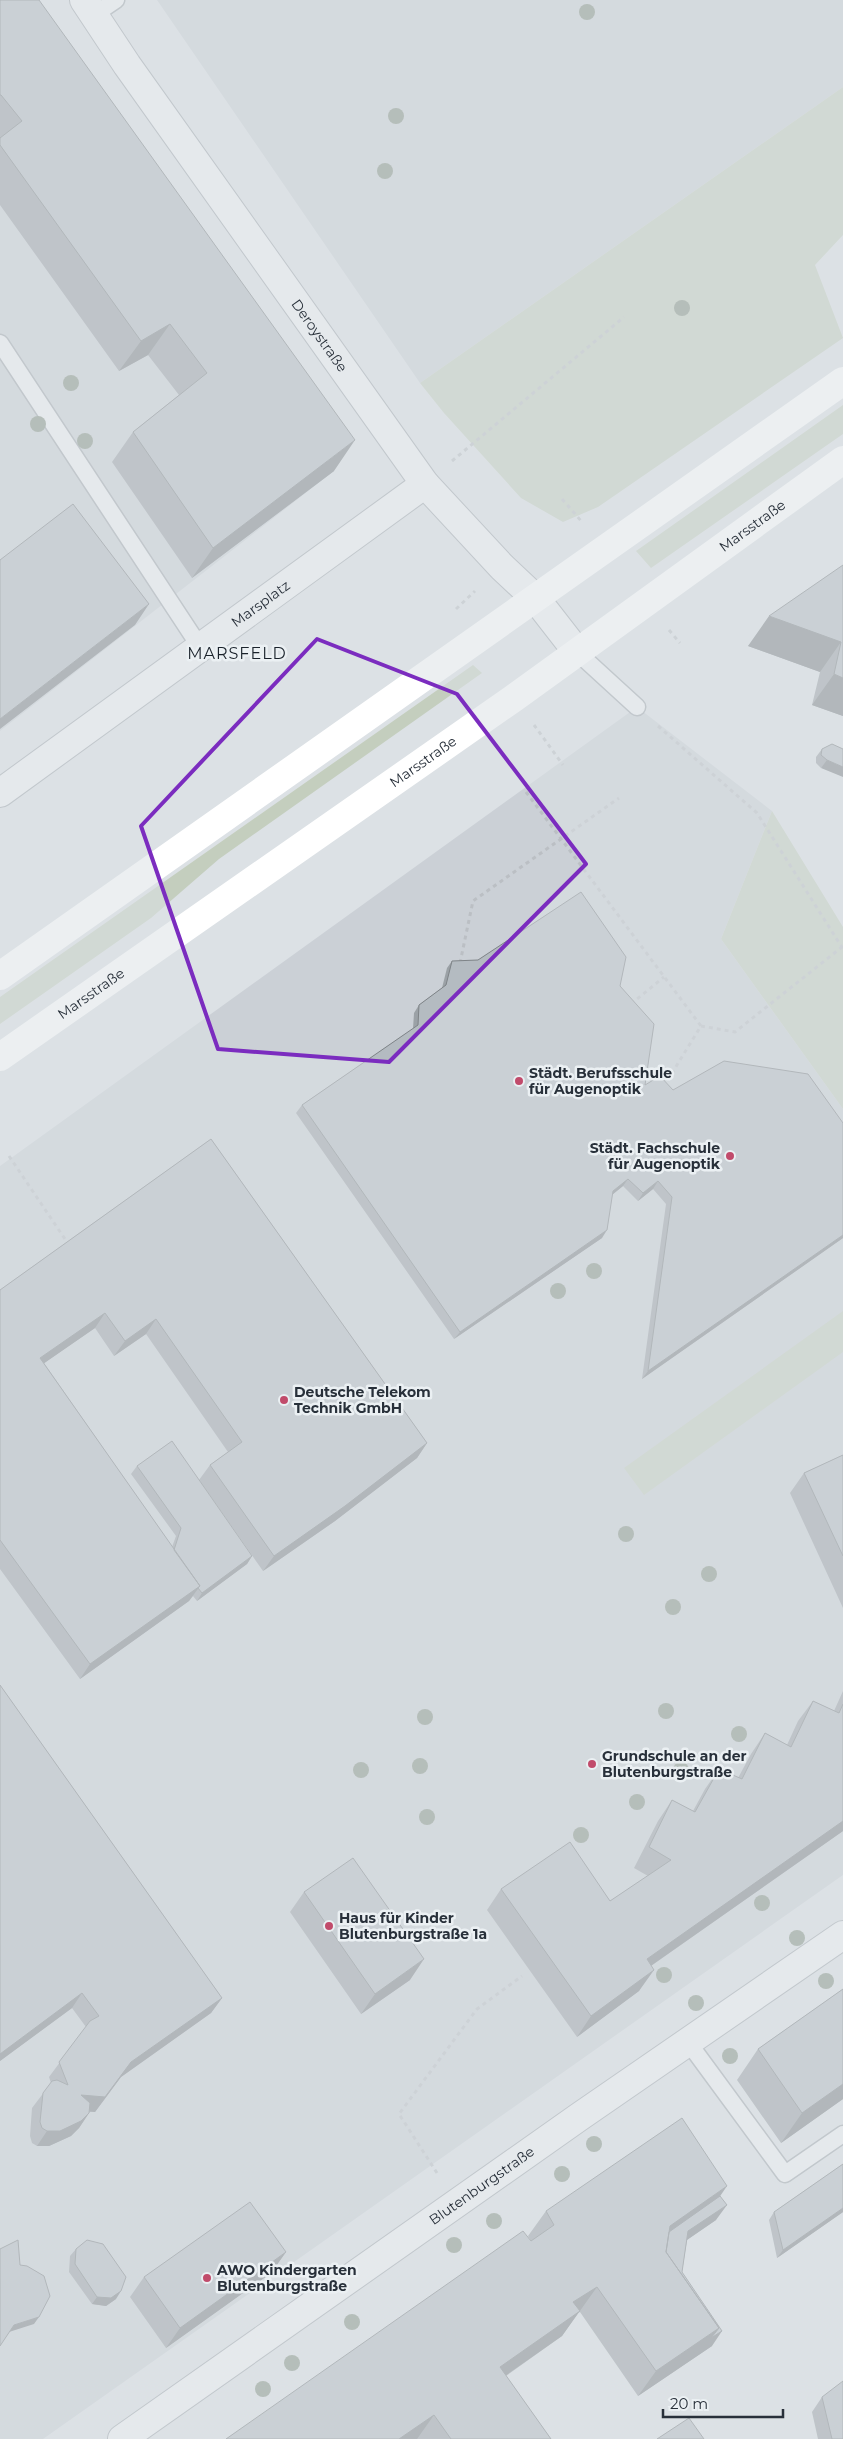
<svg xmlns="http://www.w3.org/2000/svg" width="843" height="2439" viewBox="0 0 843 2439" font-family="Montserrat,sans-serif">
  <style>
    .built { fill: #cbd0d6 }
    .green { fill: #c4cebe }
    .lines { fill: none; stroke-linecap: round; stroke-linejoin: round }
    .lane-casing { stroke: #a2a8ae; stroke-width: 19 }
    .street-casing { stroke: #a2a8ae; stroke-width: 30 }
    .path { stroke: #bbbfc4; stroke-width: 3; stroke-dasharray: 4 4; stroke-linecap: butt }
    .lane { stroke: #eff1f4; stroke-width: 16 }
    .street { stroke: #eff1f4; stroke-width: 28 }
    .secondary { stroke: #fff; stroke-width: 28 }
    .tree { fill: #869385 }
    .wall { fill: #9ba1a6 }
    .shaded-wall { fill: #7e8387 }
    .building { fill: #b4bbc1; stroke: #7e8387 }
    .marked { fill: none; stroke: #7b2cbf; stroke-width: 4; stroke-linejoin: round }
    .poi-dot { fill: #c14b6b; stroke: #ebf0f3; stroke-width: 2 }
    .labels { text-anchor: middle; stroke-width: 5; stroke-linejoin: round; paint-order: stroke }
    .street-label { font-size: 14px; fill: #28303a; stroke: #ebf0f3 }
    .poi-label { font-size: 14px; font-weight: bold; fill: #28303a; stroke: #ebf0f3; text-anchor: start }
    .quarter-label { font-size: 16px; letter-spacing: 1px; fill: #1a222b; stroke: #ebf0f3 }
  </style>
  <rect width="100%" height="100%" fill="#dce1e5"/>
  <path class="built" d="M157,0H843V87L420,383Z
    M0,5L334,471L0,731Z
    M637,707L772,811L721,939L843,1109V1875L43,2439H0V1166Z"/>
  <path class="green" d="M843,87V235L815,265L843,338L598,507L563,522L521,498L444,413L420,383Z
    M843,405V434L651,568L636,551Z
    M473,665L482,673L219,859L151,918L0,1024V997Z
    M772,811L843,927V1109L721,939Z
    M843,1311V1352L644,1495L624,1468Z"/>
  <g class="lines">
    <defs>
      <path id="lane" d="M94,15L116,0
        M0,343L200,647
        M578,653L637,707
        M688,2042L785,2174L843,2134"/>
      <g id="street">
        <path id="s1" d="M84,0L127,65L425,484L502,567L536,599L578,653"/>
        <path id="s2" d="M0,793L425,484"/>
        <path id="s3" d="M122,2439L579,2117L843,1935"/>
      </g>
    </defs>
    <use href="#lane" class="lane-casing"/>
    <use href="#street" class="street-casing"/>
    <path class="path" d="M452,461L624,317
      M562,499L582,522
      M456,609L475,591
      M669,630L680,643
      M534,725L563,765
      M658,726L757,813L843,949
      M526,792L701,1026L664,1086
      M460,963L473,901L619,798
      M631,1004L664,977
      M701,1026L735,1032L842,947
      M9,1156L69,1245
      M437,2173L399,2114L477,2009L522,1976"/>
    <use href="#lane" class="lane"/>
    <use href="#street" class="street"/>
    <g class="secondary">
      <path d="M0,976L843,381"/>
      <path id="s4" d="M0,1057L514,698L843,460"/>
    </g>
  </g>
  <g class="tree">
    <circle cx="587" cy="12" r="8"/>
    <circle cx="396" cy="116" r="8"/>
    <circle cx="385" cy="171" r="8"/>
    <circle cx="682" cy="308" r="8"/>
    <circle cx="71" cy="383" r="8"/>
    <circle cx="38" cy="424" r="8"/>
    <circle cx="85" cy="441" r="8"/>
    <circle cx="594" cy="1271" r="8"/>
    <circle cx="558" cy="1291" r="8"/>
    <circle cx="626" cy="1534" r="8"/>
    <circle cx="709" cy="1574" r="8"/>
    <circle cx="673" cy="1607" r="8"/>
    <circle cx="666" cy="1711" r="8"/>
    <circle cx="425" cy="1717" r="8"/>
    <circle cx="739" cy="1734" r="8"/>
    <circle cx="420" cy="1766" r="8"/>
    <circle cx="361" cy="1770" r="8"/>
    <circle cx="681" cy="1770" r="8"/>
    <circle cx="637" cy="1802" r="8"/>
    <circle cx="427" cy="1817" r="8"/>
    <circle cx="581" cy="1835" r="8"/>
    <circle cx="762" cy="1903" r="8"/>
    <circle cx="797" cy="1938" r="8"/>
    <circle cx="664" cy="1975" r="8"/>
    <circle cx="826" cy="1981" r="8"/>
    <circle cx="696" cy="2003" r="8"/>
    <circle cx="730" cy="2056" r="8"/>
    <circle cx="594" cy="2144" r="8"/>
    <circle cx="562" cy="2174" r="8"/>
    <circle cx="494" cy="2221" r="8"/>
    <circle cx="454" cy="2245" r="8"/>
    <circle cx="352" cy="2322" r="8"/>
    <circle cx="292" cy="2363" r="8"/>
    <circle cx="263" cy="2389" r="8"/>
  </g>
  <path class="wall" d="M0,0L334,471L192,578L112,462L133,432L179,395L148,355L119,371L0,205Z
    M843,565V716L812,705L820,672L748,646Z
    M822,749H843L821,768L816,763V757Z
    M452,961L620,986L645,1085L673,1090L843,1123V1238L642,1379L666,1204L653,1189L638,1201L623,1186L612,1195L602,1238L454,1339L296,1113L302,1105L413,1029L414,1013L419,1005L442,988L447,968Z
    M211,1139L427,1443L417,1458L335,1521L263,1571L199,1480L210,1465L228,1452L146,1334L114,1356L95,1328L44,1363L172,1547L176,1536L131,1474L137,1466L252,1556L247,1564L197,1601L193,1596L189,1601L80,1679L0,1569V1290Z
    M843,1455V1608L790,1493L804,1473Z
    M0,1685L222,1998L211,2013L121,2077L95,2112H90L89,2113L79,2128L71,2136L49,2146H37L32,2143L30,2136L32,2108L51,2083L49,2077L86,2027L72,2008L0,2061Z
    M843,1691V1831L651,1966L639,1991L577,2037L487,1910L501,1889L610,1901L648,1876L634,1868L658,1821L672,1800L693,1811L705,1789L719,1769L738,1778L751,1754L765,1733L787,1745L798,1721L813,1701L834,1711Z
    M304,1892L410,1980L361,2014L290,1912Z
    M843,1989V2099L781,2143L737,2080L758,2049Z
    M843,2164V2212L777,2258L769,2220L774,2212Z
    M720,2196L716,2220L687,2240L682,2272L712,2346L638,2396L580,2312L578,2313L562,2336L506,2376L551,2439H226L531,2241L528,2236L546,2211Z
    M76,2249L116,2299L106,2306L92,2304L69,2272L70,2256Z
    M286,2252L271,2273L166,2348L130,2297L144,2277Z
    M822,2397L843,2439H818L812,2412Z"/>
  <path class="shaded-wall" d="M170,324L148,355L119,371L141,341Z
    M355,440L334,471L192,578L213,548Z
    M149,604L135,625L0,729V719Z
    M769,616L841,642L820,672L748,646Z
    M834,674L843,678V716L812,705Z
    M827,760L843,767V777L821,768Z
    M628,1179L623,1186L608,1198L613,1191Z
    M658,1181L653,1189L638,1201L643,1193Z
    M607,1230L602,1238L454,1339L460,1332Z
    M843,1235V1238L642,1379L648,1371Z
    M105,1313L95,1328L30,1373L40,1358Z
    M156,1319L146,1334L114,1356L125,1341Z
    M427,1443L417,1458L335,1521L263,1571L274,1556Z
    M252,1556L247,1564L197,1601L202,1593Z
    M200,1586L189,1601L80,1679L90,1664Z
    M843,1821V1831L632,1979L647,1959Z
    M424,1959L410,1980L361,2014L375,1994Z
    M654,1970L639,1991L577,2037L591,2016Z
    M82,1993L72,2008L0,2061V2054Z
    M222,1998L211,2013L121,2077L95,2112L71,2109L81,2095L131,2062Z
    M843,2084V2099L781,2143L802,2113Z
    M89,2113L79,2128L71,2136L49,2146H37L47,2131Z
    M727,2186L710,2211L662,2245L670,2226Z
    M727,2205L716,2220L678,2246L688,2231Z
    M843,2208V2212L777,2258L783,2250Z
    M286,2252L271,2273L166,2348L180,2328Z
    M597,2287L562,2336L482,2392L500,2367L573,2302Z
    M121,2291L116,2299L106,2306L92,2304L97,2297Z
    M39,2317L34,2324L9,2332L14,2325Z
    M719,2328L722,2331L712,2346L638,2396L656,2371Z
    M434,2415L417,2439H399Z"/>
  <path class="building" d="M0,0H39L355,440L213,548L133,432L207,373L170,324L141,341L0,145V138L22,121L1,95H0Z
    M73,504L149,604L0,719V560Z
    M843,565V678L834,674L841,642L769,616Z
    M832,744L843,749V767L827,760L821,755L822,749Z
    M581,892L626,957L620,986L654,1024L645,1085L660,1076L673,1090L724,1061L808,1074L843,1123V1235L648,1371L672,1197L658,1181L643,1193L628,1179L613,1191L607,1230L460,1332L302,1105L418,1025L419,1005L446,985L452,961L478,960Z
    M211,1139L427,1443L345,1506L274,1556L210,1465L242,1442L156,1319L125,1341L105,1313L40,1358L200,1586L90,1664L0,1540V1290Z
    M172,1441L252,1556L202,1593L198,1588L200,1586L174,1550L181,1528L137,1466Z
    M843,1455V1556L804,1473Z
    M0,1685L222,1998L131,2062L105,2097L81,2095L90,2103L89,2113L81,2121L60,2131H47L42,2128L40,2122L43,2093L52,2081L57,2080L68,2085L59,2062L90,2021L99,2016L82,1993L0,2054Z
    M813,1701L839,1713L843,1704V1821L647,1959L654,1970L591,2016L501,1889L570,1842L610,1901L671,1860L649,1847L672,1800L695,1812L719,1769L742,1779L765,1733L791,1747Z
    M353,1858L424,1959L375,1994L304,1892Z
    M843,1989V2084L802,2113L758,2049Z
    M682,2118L727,2186L670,2226L666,2252L719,2328L656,2371L597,2287L573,2302L580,2311L500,2367L551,2439H451L434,2415L399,2439H226L523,2231L531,2241L554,2225L546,2211Z
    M843,2164V2208L783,2250L774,2212Z
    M720,2196L727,2205L688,2231L682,2272L722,2331L711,2338L719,2328L666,2252L669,2232Z
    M250,2202L286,2252L180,2328L144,2277Z
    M18,2240L20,2265L27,2266L44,2276L50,2296L39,2317L14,2325L0,2346V2249Z
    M87,2240L103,2244L126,2277L121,2291L111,2298L97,2297L75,2264L76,2249Z
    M843,2381V2439H832L822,2397Z
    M689,2418L704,2439H657Z"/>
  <path d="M0 0H843V2439H0ZM317,639L457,694L586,864L389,1062L218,1049L141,826Z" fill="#dce1e5" fill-opacity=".55" fill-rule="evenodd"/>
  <path class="marked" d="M317,639L457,694L586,864L389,1062L218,1049L141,826Z"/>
  <g class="poi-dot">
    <circle cx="519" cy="1081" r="5"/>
    <circle cx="730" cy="1156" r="5"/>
    <circle cx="284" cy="1400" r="5"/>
    <circle cx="592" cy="1764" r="5"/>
    <circle cx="329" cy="1926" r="5"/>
    <circle cx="207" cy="2278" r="5"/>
  </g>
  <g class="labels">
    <g class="street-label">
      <text dy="5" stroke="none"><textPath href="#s1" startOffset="410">Deroystraße</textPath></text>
      <text dy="5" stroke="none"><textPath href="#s4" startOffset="921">Marsstraße</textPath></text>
      <text dy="5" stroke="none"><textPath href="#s2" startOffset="322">Marsplatz</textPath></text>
      <text dy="5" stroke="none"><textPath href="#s4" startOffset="516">Marsstraße</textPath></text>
      <text dy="5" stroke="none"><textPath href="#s4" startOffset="111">Marsstraße</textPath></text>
      <text dy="5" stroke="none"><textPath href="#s3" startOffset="440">Blutenburgstraße</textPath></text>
    </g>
    <g class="poi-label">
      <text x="529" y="1078">Städt. Berufsschule<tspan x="529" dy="16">für Augenoptik</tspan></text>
      <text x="720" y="1153" text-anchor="end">Städt. Fachschule<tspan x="720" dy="16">für Augenoptik</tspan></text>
      <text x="294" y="1397">Deutsche Telekom<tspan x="294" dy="16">Technik GmbH</tspan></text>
      <text x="602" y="1761">Grundschule an der<tspan x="602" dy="16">Blutenburgstraße</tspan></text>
      <text x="339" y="1923">Haus für Kinder<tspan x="339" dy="16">Blutenburgstraße 1a</tspan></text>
      <text x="217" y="2275">AWO Kindergarten<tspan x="217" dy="16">Blutenburgstraße</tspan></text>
    </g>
    <g class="quarter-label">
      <text x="237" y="659">MARSFELD</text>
    </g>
  </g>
  <path d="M663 2409v8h120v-8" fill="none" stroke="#28303a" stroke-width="2.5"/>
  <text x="670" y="2409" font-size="15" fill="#28303a" stroke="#ebf0f3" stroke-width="4" paint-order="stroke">20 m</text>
</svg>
